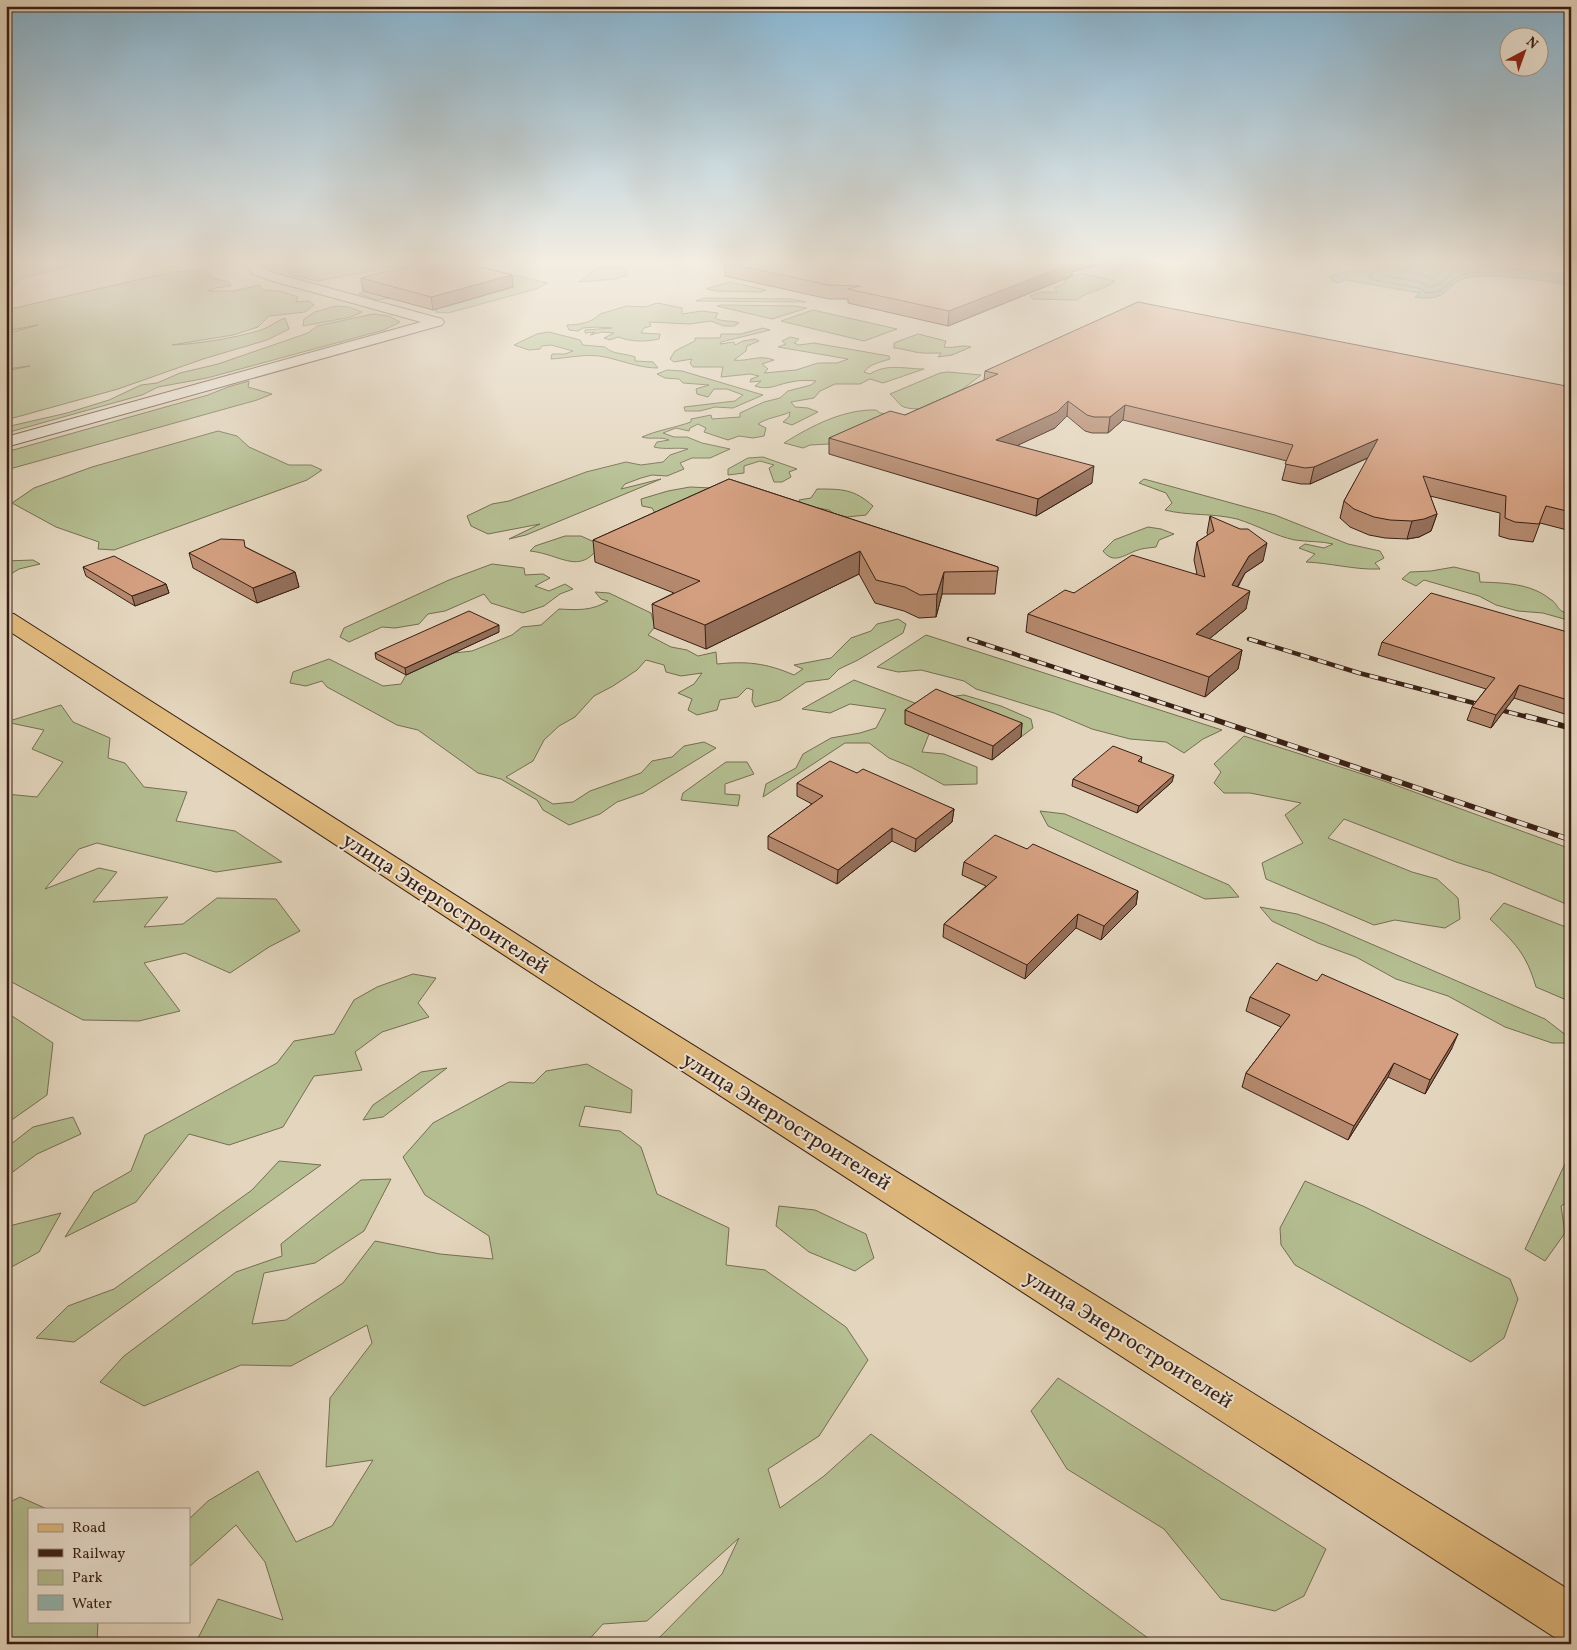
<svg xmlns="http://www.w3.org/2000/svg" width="1577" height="1650" viewBox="0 0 1577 1650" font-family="Vollkorn,serif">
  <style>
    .green { fill: #b4be91; stroke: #766e52 }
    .water { fill: #95b9b3; stroke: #707b73 }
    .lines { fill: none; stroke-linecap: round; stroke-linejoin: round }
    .shore { stroke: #666c64; stroke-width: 1 }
    .minor-casing { stroke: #634d3e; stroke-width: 2 }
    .major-casing { stroke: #381f14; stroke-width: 2 }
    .minor { fill: #ede4d5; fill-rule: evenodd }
    .major { fill: #e2bb7f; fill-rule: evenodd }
    .rail-far1-casing { stroke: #381f14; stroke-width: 4.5 }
    .rail-casing { stroke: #381f14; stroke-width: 5.5 }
    .rail-far1 { stroke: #ede4d5; stroke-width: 3; stroke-dasharray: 9; stroke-linecap: butt }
    .rail { stroke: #ede4d5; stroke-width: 4; stroke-dasharray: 11; stroke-linecap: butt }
    .wall { fill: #b5896e; stroke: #381f14 }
    .shaded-wall { fill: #946f5a; stroke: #381f14 }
    .building { fill: #d39f80; stroke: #381f14 }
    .labels { text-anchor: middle; stroke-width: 4; stroke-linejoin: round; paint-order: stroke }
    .near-street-label { font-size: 21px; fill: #381f14; stroke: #ede4d5 }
  </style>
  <rect width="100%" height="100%" fill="#e4d6be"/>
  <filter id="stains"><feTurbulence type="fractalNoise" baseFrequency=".004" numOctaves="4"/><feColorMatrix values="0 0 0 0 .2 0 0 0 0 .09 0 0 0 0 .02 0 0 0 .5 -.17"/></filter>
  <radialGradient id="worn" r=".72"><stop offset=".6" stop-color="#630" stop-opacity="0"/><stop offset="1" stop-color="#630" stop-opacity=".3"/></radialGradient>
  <path class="green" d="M6,262H64L73,266L22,278L10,289L6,290Z
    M286,262H407L397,266L318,281L291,275L284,265Z
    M472,265L548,283L536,289L448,313L435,312L443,301L398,297L377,300L359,294L368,288Z
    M617,266L626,269L628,275L615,279L579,282L596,269Z
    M204,270L213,278L229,282L231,286L215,288L208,291H234L259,285L263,290L280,291L298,297L296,302L309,301L314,305L305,312L269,316L258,327L233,335L172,345C198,344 235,338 261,330C270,327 276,321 285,318L289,329L267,340L203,359L118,389L6,420V371L30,366L6,369V334L38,325L6,331V310L172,272Z
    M1081,273L1115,281C1104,291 1088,290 1077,300L1033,299L1030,296L1040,292H1057L1055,288L1065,283V280Z
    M729,282L766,290L761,292L717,291L706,289Z
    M704,298L791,299L806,302L696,301Z
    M657,303L682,308V314L702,311L718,313L715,318C721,322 731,320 739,323L734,326H724L711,321L690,324L649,322L651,326L644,328L641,333L660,334L659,339C645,342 632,342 618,337L610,340L604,338L614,333L602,332L590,335L595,332L585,333V330L612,328L597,327L583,328L578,331L569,330L567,325C578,325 592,323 600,314L627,306L645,307Z
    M721,305L795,306L807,308L772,319L717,306Z
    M336,306L349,307L362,312L351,317L303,326L304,319L315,312Z
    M813,310L897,329L864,341L781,321Z
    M373,314L389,316L400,322L384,330L207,378L158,387L142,395L6,433V427L67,413L109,400L141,385L157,383L180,373L218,364L308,333L317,326Z
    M763,328L770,330L721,342L720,344L734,342L735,345L743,341L755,339L759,341L747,346L746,351L734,360C748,362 759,354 774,360L762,364L768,369L764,373L796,370L818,363H837L848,359L778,347L786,344L782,341L790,337L799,339L794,343L799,345L814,343L889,356L890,359C881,362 869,364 864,372L870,374C887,363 905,369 924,369L883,383L870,379L860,384H835L820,391L814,398L791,402L795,407L808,408L818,412L792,425L783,422L789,417L790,412C779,417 766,418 758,424L766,428L764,436L753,438L739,436L728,440L704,432L706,428L698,424L690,428L689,431L676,428L663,433L674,437H687L702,443L730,449L710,458H692L680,463L684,469L667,476L652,475L641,478L625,484L621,489L661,479L526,535L509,539L540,524L488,534L471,526L467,516L492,504L509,501L586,472L626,462L641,465L663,462L670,455L688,449C677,447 665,450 654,447L657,442L669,440C660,436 651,440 642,437C658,430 674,428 691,422V419L711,415L712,419L740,417V413L764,402L780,398L788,391L811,385L816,381C809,380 799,380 791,382C778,384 769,391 755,386L761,381L750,382L751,379L759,376L750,374L721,377L723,367H693L690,363L692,359L674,362L670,359L675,351L695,341V338H720L721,334H741Z
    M549,332L580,340L583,345L605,347C613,355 625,353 635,357V361L653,362L658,368C640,368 623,361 605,357C588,353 569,358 551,359L552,354H565L573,351L551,345L542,346L540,349L529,350L514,345L537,334Z
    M918,334L946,341L944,347C954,349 961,344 971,347L952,355L938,357L941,353C931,353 921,354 911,351C904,350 901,348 894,348V343Z
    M667,370L682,371L763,395L733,408L715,407L700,411H685L684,407L735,401L743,395L727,389H714L708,397L697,394L696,389L709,385L683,383L679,379L665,378L657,374Z
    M948,372L981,375C962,390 929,416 904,407C899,405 895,398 890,394L940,373Z
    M249,381L248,387L272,394L257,400L6,470V452L208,395L228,387Z
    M876,410L880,413L897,415L829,444L810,445L803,448L784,443C811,426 844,409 876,410Z
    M218,431L237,436L249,447L289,465H311L322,470L307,480L114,550L98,549L99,542L56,527L12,503L34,488L92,467Z
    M763,457L797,469L789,472L791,477L782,482H774L769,468L774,465L760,461L744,466V473L728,475V469L748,458Z
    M1144,479L1275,515L1348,544L1380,551L1384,558L1375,563L1380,569C1354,570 1331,563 1306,562L1315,554L1299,548L1305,544L1324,548L1333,544C1321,541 1308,542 1295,540C1275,536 1257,525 1237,519C1213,513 1188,516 1165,510L1172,503L1166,493L1139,483Z
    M690,487L712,488L655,513L652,508L642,506L641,499L668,491Z
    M817,489C842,489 854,489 873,506L866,515L847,517L835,514L829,510L802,505L799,500L811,498Z
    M1148,527L1161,529L1174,534L1159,540L1156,547C1149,548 1142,548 1135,551C1123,556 1113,564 1103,551L1114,540Z
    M565,536H581L592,541L606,536C582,580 565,555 530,551L535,546Z
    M33,560L40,564L19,569L6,577V561Z
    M492,564L524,568L525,575L543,574L550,578L535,586L549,591L565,584L573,589L560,594L544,606L523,613L491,603L484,594L445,611L428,614L419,624L395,628L382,627L349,642L340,637L344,628L449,580Z
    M1454,567L1479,573L1480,582C1504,583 1530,583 1550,599C1561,606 1553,609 1571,615V621L1543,613L1518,611L1496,605L1479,596L1424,580L1416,586L1402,579L1410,572L1431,571Z
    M595,592L609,593L651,613L655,627L648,635L671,647L687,650L698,656L716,652L717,664C747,661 766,663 794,675L803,669L794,665L831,658L851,638L871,631L877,624L898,619L906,624L903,633L858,660L839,669L829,679L806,682L780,700L755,707L752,701L753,690L747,688L738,697L720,700L717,710L697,715L688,710L692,699L678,693L694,684L702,673L681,676L666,672L664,665L646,660L637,670L613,686L594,696L575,717L559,726L544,740L533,761L506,777L553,804L573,802L590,791L641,773L652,761L672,757L684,746L704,742L716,748L643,793L617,802L600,814L569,825L543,810L537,800L501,779L478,773L418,730L397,725L327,687L322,681L306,686L290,683L293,672L329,659L383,686L401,684L406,675L454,653L472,651L512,635L522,627L541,625L559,609C577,610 592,611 608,601L601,599Z
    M926,635L1222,730L1203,739L1184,753L1166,742L1130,739L1092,729L1054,713L976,689L964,681L921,670L898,672L877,667Z
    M854,680L928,708L929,734L922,752L944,754L977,767V784L944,785L911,767L889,758L869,743H845L763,797L766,784L796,768L803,754L831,738L860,733L876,728L886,709L850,704L830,713L802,709Z
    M964,695L1001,706L1031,719L1033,728L1021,737L935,703L947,697Z
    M61,705L73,722L110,738L108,758L125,763L144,787L187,792L176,821L235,831L282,862L216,872L97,843L79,849L45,889L99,868L117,872L93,902L168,897L144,927L183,924L217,898L276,899L300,931L269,947L230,973L185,953L144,963L180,1011L139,1021L83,1020L6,979V794L37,797L63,762L32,749L44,730L6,722Z
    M1244,736L1384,781L1571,849V906L1491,873L1456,862L1344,819L1328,838L1412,872L1437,879L1458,898L1460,919L1445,928L1395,920L1374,925L1266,879L1262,863L1303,843L1285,815L1301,803L1250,793H1224L1214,783L1221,772L1214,764Z
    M726,762H747L754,774L725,784V794L740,795L738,806L681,800L683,793Z
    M1040,811L1065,814L1229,885L1239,897L1205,899L1048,826Z
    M1504,903L1571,929V1002L1536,987C1526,953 1515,943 1490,919Z
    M1260,907L1297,914L1325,924L1545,1019L1571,1039V1043H1552L1505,1027L1448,996L1396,979L1356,957L1318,943L1272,921Z
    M413,974L436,978L418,1003L429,1017L382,1032L355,1052L362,1070L314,1076L283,1127L229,1145L189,1134L136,1202L65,1237L94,1192L131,1171L145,1135L277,1063L294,1041L334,1034L354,1000L377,987Z
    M6,1012L53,1043L47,1095L6,1124Z
    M587,1064L632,1090L631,1113L585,1106L579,1126L620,1131L641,1147L657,1194L729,1228L726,1265L765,1270L846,1327L868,1360L819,1436L768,1469L780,1508L824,1476L871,1434L1156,1644H653L722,1574L739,1538L647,1621L603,1624L585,1644H195L218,1599L283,1620L265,1562L236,1525L189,1567V1519L208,1501L258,1471L296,1542L332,1526L373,1460L326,1467L330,1398L372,1343L367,1325L291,1366L241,1365L144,1406L100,1382L124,1356L236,1272L282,1256L281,1244L361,1180L391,1179L364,1231L315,1263L264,1273L252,1324L286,1320L343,1283L375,1241L440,1254L493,1259L489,1236L425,1195L403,1157L433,1123L509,1082L534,1083L546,1071Z
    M447,1068L383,1117L363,1120L373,1105L421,1072Z
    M73,1117L81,1134L37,1154L6,1177V1148L33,1127Z
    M1571,1151V1200L1561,1206L1565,1233L1545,1261L1525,1249Z
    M279,1161L321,1165L74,1342L36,1338L68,1306L114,1289L252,1190Z
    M1305,1181L1365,1207L1510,1279L1518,1299L1504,1338L1471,1362L1295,1265L1281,1245L1280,1228Z
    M779,1206L815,1210L866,1234L874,1258L855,1271L809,1252L776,1226Z
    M61,1213L39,1252L6,1270V1232L13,1225Z
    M1058,1378L1326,1549L1304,1596L1275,1611L1221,1599L1164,1529L1067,1469L1031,1411Z
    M20,1497L47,1509H29V1621H98L97,1644H6V1504Z"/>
  <path class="water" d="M1382,262L1473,264L1571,275V285C1541,281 1500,273 1470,277C1444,281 1452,303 1415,297L1420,293L1345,280L1339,283L1333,281L1329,277L1350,270L1366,272Z"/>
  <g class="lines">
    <path class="shore" d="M1383,262L1382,268L1369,276L1370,279L1419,288L1426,293L1440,291L1461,274L1480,272L1479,262
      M1390,262L1386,273L1387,276L1420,282L1429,287L1437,285L1458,269L1471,266L1473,262
      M1397,262L1398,270L1422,274L1431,279L1454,262"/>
    <defs>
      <path id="minor" d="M249,262H261L258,266L277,274L442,319L444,322L442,325L6,447V437L421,322L269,280L253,274L246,266Z"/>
      <path id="major" d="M6,613L14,614L598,986L1571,1591V1644L1554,1637L576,1002L6,629Z"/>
    </defs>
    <use href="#minor" class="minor-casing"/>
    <use href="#major" class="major-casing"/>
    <use href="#minor" class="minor"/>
    <use href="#major" class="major"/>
    <defs>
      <path id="rail-far1" d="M969,639L1208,718
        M1249,639L1359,673L1531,718"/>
      <path id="rail" d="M1204,716L1571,840
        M1526,716L1571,728"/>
    </defs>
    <use href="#rail-far1" class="rail-far1-casing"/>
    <use href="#rail" class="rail-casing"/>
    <use href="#rail-far1" class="rail-far1"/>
    <use href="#rail" class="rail"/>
  </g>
  <path class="wall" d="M725,263L1072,272V276L948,326L848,303V299H829L725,276Z
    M361,278L513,287L433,310L363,291Z
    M985,371L1571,387V531L1540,523L1533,542L1509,539L1499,536L1500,513L1430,496L1437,514L1431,531L1419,537L1407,539L1385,538L1369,535L1350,527L1340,518L1344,501L1368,458L1310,484H1301L1282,480L1287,461L1123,420L1108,433H1092L1085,431L1067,416L1055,428L1017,445L1092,483L1036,516L829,454V438L905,415L984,380Z
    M729,479L998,567L995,594H942L936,617L919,618L904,611L875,603L859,574L706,649L654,628L652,604L674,593L595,562L593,540Z
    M1210,516L1263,561L1245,573L1238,587L1246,609L1209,639L1242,650L1238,669L1205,697L1026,632L1028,614L1074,593L1197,574L1194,560L1197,542L1208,535L1207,533Z
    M245,547L295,572L299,587L257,603L193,568L189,553Z
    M83,567L166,584L169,593L135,606L86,576Z
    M499,632L406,675L376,659L375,653Z
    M1571,633V716L1514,698L1491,728L1467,720L1472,707L1486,689L1378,655L1382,642Z
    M905,710L1022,723L1021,737L992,760L905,724Z
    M1142,757L1141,762L1172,782L1137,813L1072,786L1073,779Z
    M857,773L954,809L952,822L915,852L892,841L837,884L768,849V836L812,804L797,796V783Z
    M1027,849L1138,891L1136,905L1101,940L1076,928L1025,979L943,937L944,924L986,886L962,875L964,862Z
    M1250,997L1452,1048L1425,1094L1388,1077L1348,1140L1242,1087L1246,1073L1281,1027L1246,1011Z"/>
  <path class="shaded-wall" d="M1065,262H1110L1072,272V276L948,326L949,311Z
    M512,275L513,287L433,310L431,297Z
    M1068,401L1067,416L1055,428L995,456L996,440Z
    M1125,405L1123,420L1108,433L1110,417Z
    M1378,439L1374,455L1310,484L1314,467Z
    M1094,466L1092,483L1036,516L1038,499Z
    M1437,514L1431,531L1419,537L1407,539L1412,521Z
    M1267,543L1263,561L1245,573L1228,603L1232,585L1249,556Z
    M860,551L859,574L706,649L705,625Z
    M295,572L299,587L257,603L253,588Z
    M944,572L942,594L936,617L937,594Z
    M166,584L169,593L135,606L132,596Z
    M1250,591L1246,609L1192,653L1196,634Z
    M499,625V632L406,675L405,668Z
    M1242,650L1238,669L1205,697L1209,677Z
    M1519,685L1514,698L1491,728L1496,715Z
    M1022,723L1021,737L992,760L993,746Z
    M1174,775L1172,782L1137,813L1139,806Z
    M954,809L952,822L915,852L916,839Z
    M892,828V841L837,884L838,870Z
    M1138,891L1136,905L1101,940L1104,926Z
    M1078,914L1076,928L1025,979L1027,965Z
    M1458,1034L1452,1048L1425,1094L1430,1080Z
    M1394,1063L1388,1077L1348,1140L1354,1126Z"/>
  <path class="building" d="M424,262H460L512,275L431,297L361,278Z
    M1072,262L1073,263L949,311L848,289L860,286L829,285L725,263Z
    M1138,302L1571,387V512L1546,506L1539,524L1515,522L1505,518L1506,496L1423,476L1437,514L1424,519L1412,521L1390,520L1374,517L1354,509L1344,501L1378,439L1314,467L1305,468L1285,464L1293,445L1125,405L1110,417H1094L1087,415L1068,401L1057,412L996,440L1094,466L1038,499L829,438L890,411L905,415L998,374L985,371Z
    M729,479L998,567V571L944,572L937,594L920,595L905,587L876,580L860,551L705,625L652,604L700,581L593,540Z
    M1210,516L1240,529H1248L1267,543L1249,556L1232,585L1250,591L1196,634L1242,650L1209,677L1028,614L1065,590L1074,593L1132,555L1205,577L1197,542L1214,531Z
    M221,539L244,540L245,547L295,572L253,588L189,553Z
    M114,556L166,584L132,596L83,567Z
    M1431,593L1571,633V701L1519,685L1496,715L1472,707L1495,678L1382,642Z
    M469,611L499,625L405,668L375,653Z
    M936,689L1022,723L993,746L905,710Z
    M1113,746L1142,757L1138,761L1174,775L1139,806L1073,779Z
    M830,761L857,773L863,769L954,809L916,839L892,828L838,870L768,836L823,796L797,783Z
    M995,835L1027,849L1033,844L1138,891L1104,926L1078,914L1027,965L944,924L997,877L964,862Z
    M1277,963L1317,981L1322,974L1458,1034L1430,1080L1394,1063L1354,1126L1246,1073L1290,1015L1250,997Z"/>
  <linearGradient id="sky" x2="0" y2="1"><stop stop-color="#87b6d3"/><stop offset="0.53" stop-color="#f3ede2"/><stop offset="1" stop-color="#f3ede2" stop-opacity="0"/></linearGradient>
  <rect width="1577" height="493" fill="url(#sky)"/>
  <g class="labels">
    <g class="near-street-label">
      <text transform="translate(446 903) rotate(33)" y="7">улица Энергостроителей</text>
      <text transform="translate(787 1121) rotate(32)" y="7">улица Энергостроителей</text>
      <text transform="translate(1129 1339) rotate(32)" y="7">улица Энергостроителей</text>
    </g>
  </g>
  <rect width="1577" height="1650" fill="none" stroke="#e4d6be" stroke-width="25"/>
  <rect x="8" y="8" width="1562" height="1635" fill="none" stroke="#381f14" stroke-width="2.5"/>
  <rect x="12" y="12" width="1552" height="1625" fill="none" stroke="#381f14"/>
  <rect x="28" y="1508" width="162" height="115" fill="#ede4d5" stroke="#a59588"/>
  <rect x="38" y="1524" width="25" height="8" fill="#e2bb7f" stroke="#a59588"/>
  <text x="72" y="1532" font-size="15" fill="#381f14">Road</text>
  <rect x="38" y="1549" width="25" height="8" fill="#381f14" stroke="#a59588"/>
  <text x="72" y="1558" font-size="15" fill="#381f14">Railway</text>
  <rect x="38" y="1570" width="25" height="15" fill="#b4be91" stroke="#a59588"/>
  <text x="72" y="1582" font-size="15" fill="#381f14">Park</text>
  <rect x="38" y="1595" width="25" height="15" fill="#95b9b3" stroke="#a59588"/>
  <text x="72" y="1608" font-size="15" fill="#381f14">Water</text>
  <g transform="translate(1524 52) rotate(41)"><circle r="24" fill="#ede4d5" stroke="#a59588"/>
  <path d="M0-4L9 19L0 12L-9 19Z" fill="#8f2418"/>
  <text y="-8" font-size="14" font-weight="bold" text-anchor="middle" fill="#381f14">N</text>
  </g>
  <rect width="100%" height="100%" filter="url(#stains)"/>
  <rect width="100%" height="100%" fill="url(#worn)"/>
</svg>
